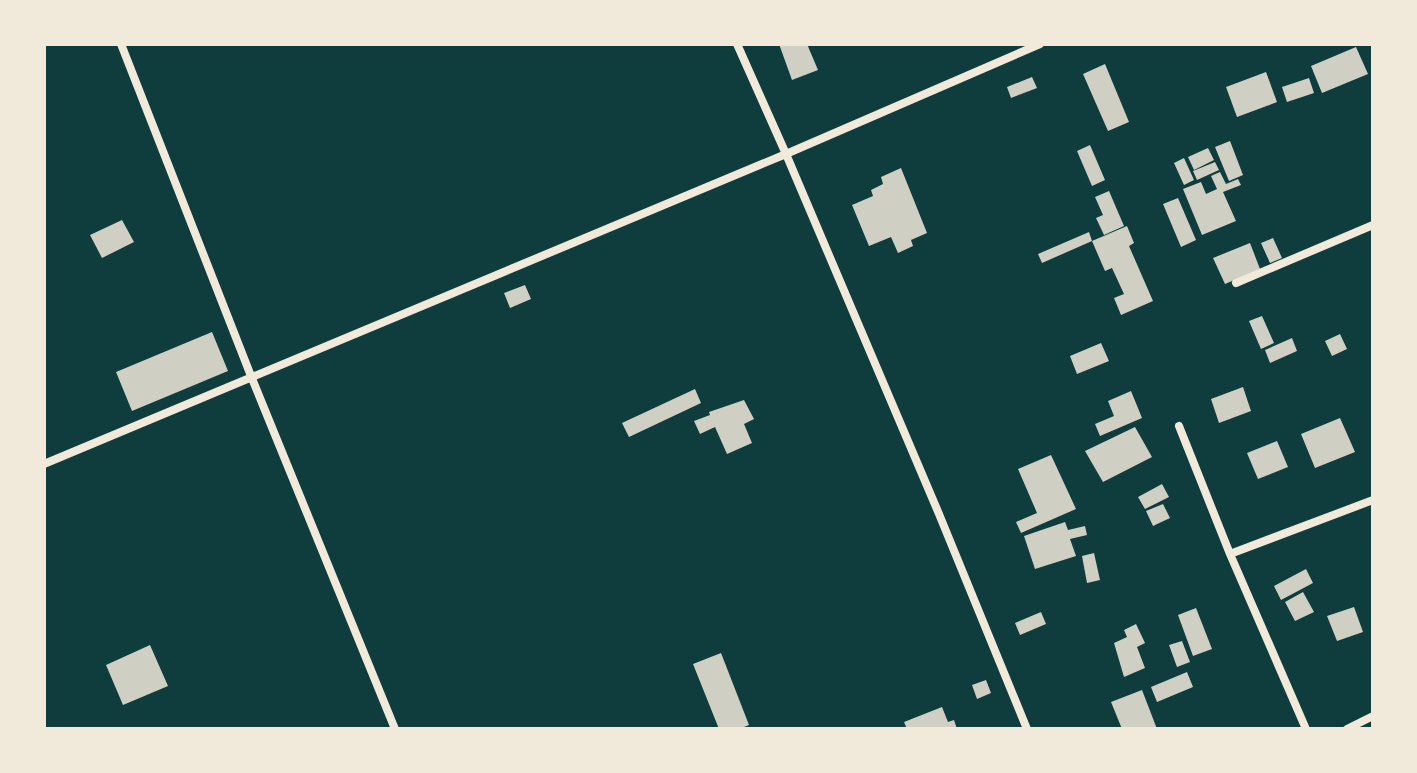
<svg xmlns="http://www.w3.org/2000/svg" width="1417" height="773" viewBox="0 0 1417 773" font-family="'Nunito Sans',sans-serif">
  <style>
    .building { fill: #cfcfc3 }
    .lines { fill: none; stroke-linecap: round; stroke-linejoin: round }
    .minor { stroke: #f1e9da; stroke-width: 8 }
  </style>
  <rect width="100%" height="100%" fill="#0f3d3e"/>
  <path class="building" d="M779,44H807L818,70L792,80Z
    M1356,47L1368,74L1322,93L1311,66Z
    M1105,64L1129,122L1108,131L1083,74Z
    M1266,72L1277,102L1237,117L1226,87Z
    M1032,77L1037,88L1011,98L1007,87Z
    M1309,78L1314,93L1287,102L1282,87Z
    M1230,141L1243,175L1229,181L1215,147Z
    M1090,145L1105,180L1092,186L1077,151Z
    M1208,148L1214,160L1194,170L1188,157Z
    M1184,158L1194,180L1184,185L1174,163Z
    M1215,162L1219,170L1197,180L1193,171Z
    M901,168L927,233L911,240L913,246L898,253L891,237L869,246L852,205L873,196L871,190L883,184L881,177Z
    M1220,172L1226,184L1238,179L1241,185L1223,192L1236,221L1202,235L1183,189L1201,182L1206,194L1217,189L1211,176Z
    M1109,191L1124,226L1104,235L1096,218L1103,215L1095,197Z
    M1178,198L1196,240L1181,247L1163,204Z
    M122,220L134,242L102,258L90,235Z
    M1127,226L1134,243L1129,246L1153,301L1121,315L1114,298L1124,294L1112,268L1105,271L1092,241L1042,263L1038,254L1089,232L1092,241Z
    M1273,238L1282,258L1270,263L1261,243Z
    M1250,243L1260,269L1225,284L1213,258Z
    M525,285L531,299L510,308L504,293Z
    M1262,316L1274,343L1261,349L1249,321Z
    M212,332L228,371L132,411L116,372Z
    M1340,334L1347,349L1332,356L1325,341Z
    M1292,338L1297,351L1270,363L1265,350Z
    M1101,343L1109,361L1077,374L1070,356Z
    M1243,387L1251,411L1219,423L1211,399Z
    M695,389L701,403L629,437L622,423Z
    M1131,391L1142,418L1100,436L1095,424L1114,416L1108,401Z
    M744,400L754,419L744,424L752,443L727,454L715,427L700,434L694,421L710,415L709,412Z
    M1340,418L1355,452L1315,468L1301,434Z
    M1135,427L1152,457L1103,482L1085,451Z
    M1277,441L1288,467L1258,479L1247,453Z
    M1051,455L1076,509L1021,533L1016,522L1037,513L1018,469Z
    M1162,484L1169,497L1145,509L1138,497Z
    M1163,504L1170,518L1153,526L1146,511Z
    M1065,522L1068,530L1085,526L1087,535L1070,539L1076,556L1035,569L1024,536Z
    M1094,553L1100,580L1087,583L1082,556Z
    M1306,569L1313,583L1281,600L1274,586Z
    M1303,592L1314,612L1295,621L1285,602Z
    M1354,607L1363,632L1337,641L1327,616Z
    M1196,608L1212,649L1193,656L1178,615Z
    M1041,612L1046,624L1020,635L1015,623Z
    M1136,624L1145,643L1137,647L1145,668L1124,677L1114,643L1127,637L1124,630Z
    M1182,641L1190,662L1177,667L1169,645Z
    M150,645L168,686L123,705L106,665Z
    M721,653L749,725L739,729H719L693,664Z
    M1187,672L1193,687L1157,702L1151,687Z
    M986,680L991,693L977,699L972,685Z
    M1142,690L1157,729H1122L1111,702Z
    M942,707L948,722L954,720L957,729H907L904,722Z"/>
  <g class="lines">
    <path class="minor" d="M121,44L251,376L395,729
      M737,44L786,154L939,514L1027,729
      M1236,283L1373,225
      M1179,426L1230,554L1306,729
      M44,464L786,154L1040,44
      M1230,554L1373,500
      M1347,729L1373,716"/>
  </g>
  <rect width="1417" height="773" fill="none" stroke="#f1e9da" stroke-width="92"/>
</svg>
